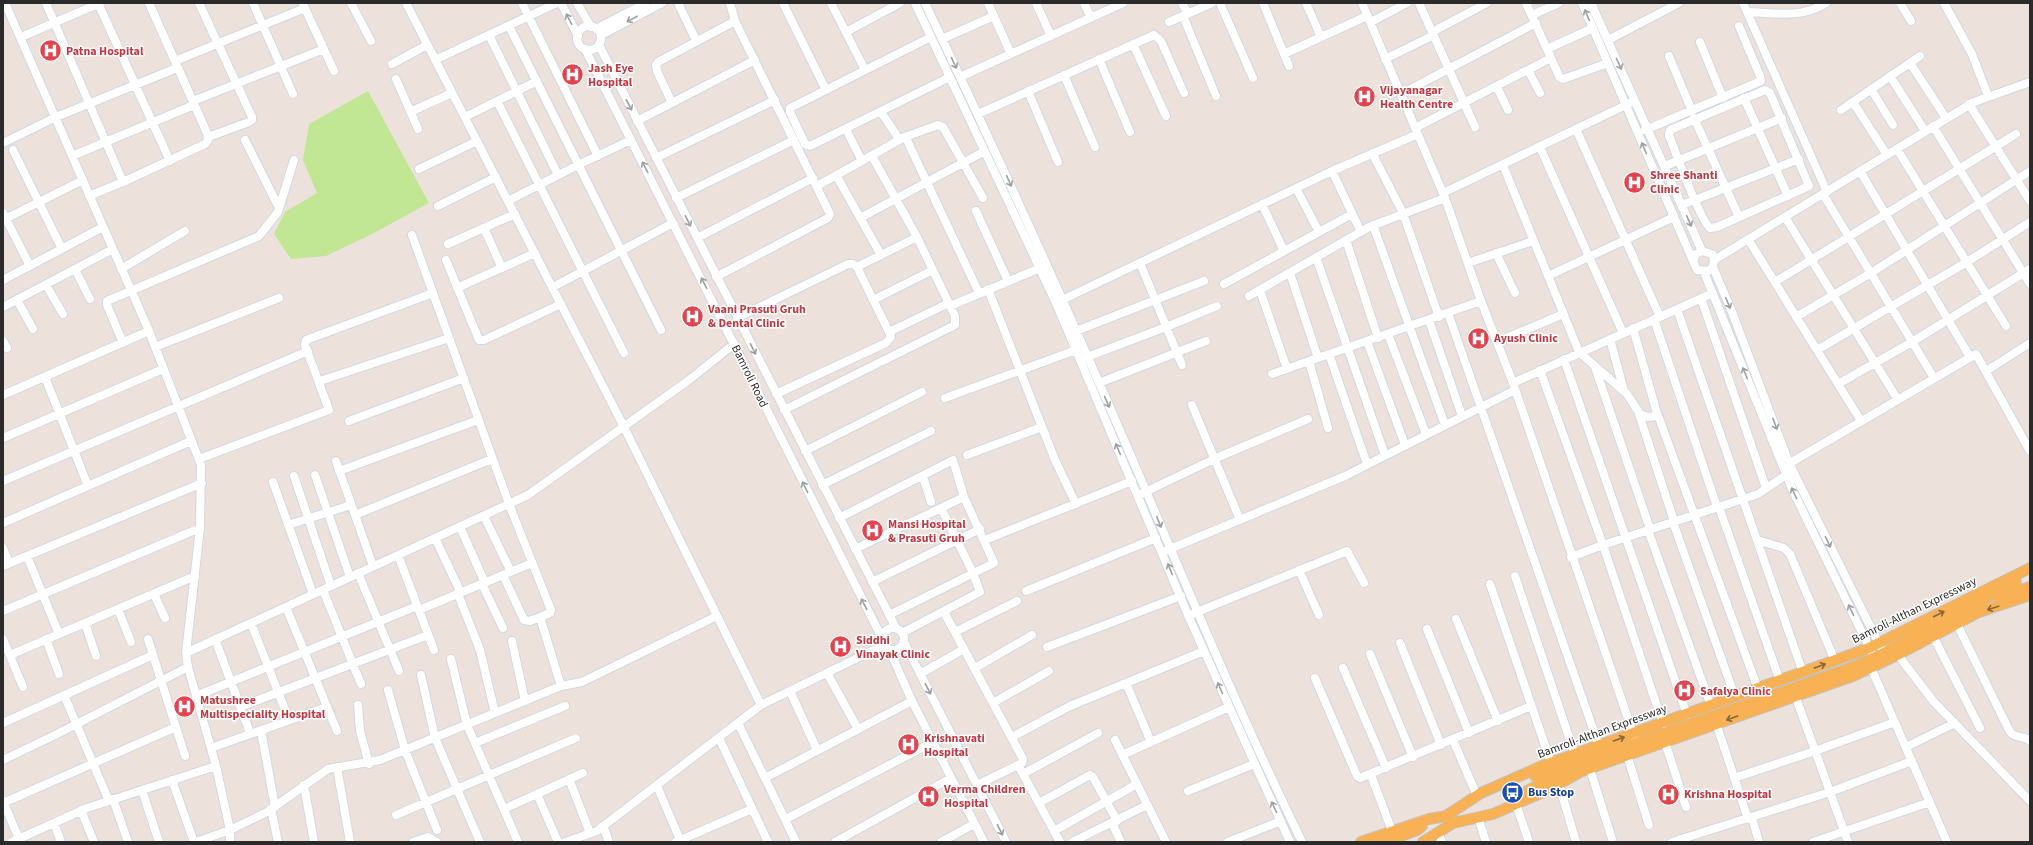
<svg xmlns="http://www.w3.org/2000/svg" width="2033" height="845" viewBox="0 0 2033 845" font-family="'Source Sans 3',sans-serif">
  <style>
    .green { fill: #c1e794 }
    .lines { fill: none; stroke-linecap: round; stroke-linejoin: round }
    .minor-casing { stroke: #d0d8e4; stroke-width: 10 }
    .major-casing { stroke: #c3c3c3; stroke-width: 12 }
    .minor { stroke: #fff; stroke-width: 8 }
    .major { stroke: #f8b155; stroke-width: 10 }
    .oneway { stroke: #9f9f9f }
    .oneway2 { stroke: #87673d }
    .labels { text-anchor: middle; stroke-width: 3; stroke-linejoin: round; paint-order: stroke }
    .health-label { font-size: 12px; font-weight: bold; fill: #be3a42; stroke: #fff; text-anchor: start }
    .street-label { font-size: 12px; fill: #2a2a2a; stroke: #fff }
    .transit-label { font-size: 12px; font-weight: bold; fill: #164399; stroke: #fff; text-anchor: start }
  </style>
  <rect width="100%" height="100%" fill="#ede2db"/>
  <path class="green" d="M368,91L429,203L372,234L326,256L291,259L274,234L285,212L317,193L303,160L309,124Z"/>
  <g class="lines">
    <defs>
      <path id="minor" d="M5,3L149,331L201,465L200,528L186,653L188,667L216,766L230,830V842
        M46,3L123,182
        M98,3L170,161
        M199,3L252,117V120L249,122L208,137
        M253,3L293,94
        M351,3L371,41
        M406,3L624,427L761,705L884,645
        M522,3L598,156
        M561,3L578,36
        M577,3L591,27
        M678,3L696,40
        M783,3L826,90
        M831,3L865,70
        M915,3L1056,303L1188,615L1290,842
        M925,3C1002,164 1076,327 1146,491C1196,609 1246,727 1302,842
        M988,3L1011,54
        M1036,3L1051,36
        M1084,3L1091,18
        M1182,3L1188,14
        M1220,3L1253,78
        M1263,3L1289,66
        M1306,3L1321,37
        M1362,3L1445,198L1481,301L1513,383L1635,739
        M1419,3L1475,127
        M1526,3L1560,78L1563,79L1608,63
        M1582,3L1693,261
        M1591,3L1702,251
        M1743,3L1827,192
        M1900,3L1911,21
        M1944,3L1972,54L1988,96
        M303,4L334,71
        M1747,12C1776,13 1800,19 1826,3
        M1532,15L1559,3
        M1183,16L1216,96
        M1169,22L1212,3
        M1371,22L1407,3
        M509,26L661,330
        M577 38a12 12 0 1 1 24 0a12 12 0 1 1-24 0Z
        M596,29L646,3
        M846,32L900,3
        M1432,32L1487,3
        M489,35L558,175
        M601,35L662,3
        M21,37L100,3
        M931,37L790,108V112L805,144L810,146L950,77
        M942,39L994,16
        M1608,40L1679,3
        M1700,42L1723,98
        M1133,44L1166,116
        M599,45L896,628
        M585,49L882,638
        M1547,49L1593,28
        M1284,54L1367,16
        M1669,56L1692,111
        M1099,59L1130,132
        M1385,59L1434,35
        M435,60L557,3
        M175,61L305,8
        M1910,63L1946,118
        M392,64L427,45
        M1528,70L1540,93
        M1064,75L1095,147
        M1890,76L1925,131
        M960,77L1123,3
        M396,79L418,129
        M1497,87L1508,110
        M1871,89L1893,125
        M1765,90L1770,93L1809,186L1717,227L1710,228C1700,220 1675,151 1669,135L1670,130Z
        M1028,91L1058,162
        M1401,94L1536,23
        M1744,98L1788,196
        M193,101L324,49
        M497,101L624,353
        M1853,102L1887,155
        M672,103L657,71L656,65L658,62L735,21
        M1969,104L2030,201
        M1841,110L1920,56
        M410,112L452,93
        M881,112L899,139L938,125L943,127L983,198
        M978,114L1154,35L1161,41L1184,93
        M465,117L537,81
        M1694,118L1739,217
        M637,121L755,60
        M1933,126L2030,284
        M1415,128L1551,58
        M846,129L862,161
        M1576,129L1660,317
        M1645,130L1761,81L1760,76L1739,26
        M906,138L979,293
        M245,140L279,208
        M3,143L56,117L177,68
        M1540,147L1623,333
        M1897,149L2006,326
        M13,150L62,249
        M1372,153L1403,213L1439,317
        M72,156L194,105
        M656,158L775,100
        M1503,165L1579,352L1627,394L1640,414L1648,417L1657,416L1659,418L1758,689
        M1665,166L1782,118
        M419,169L477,141
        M1332,171L1361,232
        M1860,171L1970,357
        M836,175L881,255
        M817,186L901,139
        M1296,188L1319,232
        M1443,193L1630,103
        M1823,194L1934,378
        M89,196L123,182L205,144L208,140L207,133L149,3
        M676,198L794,140
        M508,201L578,165L631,140
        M1262,204L1284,251
        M1682,205L1799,159
        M438,206L496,177
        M976,211L1008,281
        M3,213L30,266
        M1785,217L1898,400
        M860,218L985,151
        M3,220L83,180
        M1373,225L1445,425
        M484,228L502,268
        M412,235L509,504L551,610L550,613L540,617L561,686
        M697,238L813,178
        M1748,239L1861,421
        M1346,240L1378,338
        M448,244L515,214
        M1496,253L1515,293
        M1316,257L1385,455
        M446,260L479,340H484L561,304
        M1714,260L1712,254L1702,251L1696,254L1693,261L1697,270L1708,271L1713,267L1714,260L1974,102L2030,82
        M1140,263L1182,365
        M1468,263L1533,241
        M857,267L917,237
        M1713,267L1732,312L1789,463L1881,648
        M75,269L90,299
        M121,269L185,231
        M1704,272L1793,491L1872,653
        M1290,273L1318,358
        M1548,276L1674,217
        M716,277L828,218L830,214L735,21L730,3
        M3,280L103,227
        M1775,282L2016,134
        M1224,284L1352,214
        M46,285L63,314
        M553,287L673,223
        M457,288L535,253
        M988,289L1055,460L1076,504
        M1260,290L1287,369
        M1249,296L1369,227L1445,198
        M1701,298L1766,488
        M17,300L33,329
        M873,300L933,270
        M1062,300L1332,171L1418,134
        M950,306L1040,268
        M3,307L113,249
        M1677,309L1803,673
        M1448,313L1599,746
        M1796,317L1871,273L2030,171
        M737,318L848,264H853L857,267L889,332L891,337L886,343L776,394
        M1654,319L1717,507
        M1429,320L1462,416
        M1633,328L1658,417
        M1076,331L1204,281
        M889,332L949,303
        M1388,334L1426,434
        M1610,339L1624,391
        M3,341L7,348
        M1367,341L1405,445
        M1497,342L1563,314
        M123,343L107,305V301L259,236L278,212L294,160
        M155,347L279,298
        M1817,350L1967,262L2030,222
        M1329,354L1367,464
        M1087,357L1166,327L1217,306
        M1564,359L1687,715
        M1309,361L1328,428
        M1595,367L1650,529
        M1540,370L1603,545L1663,724
        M1986,371L2030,343
        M1272,374L1481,301
        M45,377L88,486
        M320,381L449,338
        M1099,383L1206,341
        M1513,383L1713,293
        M1838,384L1912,342L2030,269
        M3,395L149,331
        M945,398L1076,350
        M1192,405L1240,520
        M784,410L955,325V316L917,237L872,156
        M1638,411L1674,521
        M349,421L464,378
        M3,438L163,369
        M805,451L922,392
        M967,455L1042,427
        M199,459L329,410L305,345L306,340L433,293
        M336,461L373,566
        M1785,466L1976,354L2030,451
        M339,471L478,420
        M315,475L350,577
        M294,476L331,586
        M920,477L924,480L931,502
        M3,481L308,351
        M273,482L313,594
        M822,485L931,431
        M1141,494L1214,459L1308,419
        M1719,507L1780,681
        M355,515L492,459
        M484,516L511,572
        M839,518L953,460L964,497L994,563L889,615
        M1673,522L1735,697
        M3,523L191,441
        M288,525L351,505
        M460,527L485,583
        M1648,530L1711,706
        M435,538L461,593
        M985,540L1132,481
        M1757,540L1784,548L1790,554L1835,661
        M3,548L9,563
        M855,549L964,497
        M1165,551L1345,476L1515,390
        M398,555L434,650
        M27,556L59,634
        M1571,557L1603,545L1758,494L1786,475
        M3,566L202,483
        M1299,570L1319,615
        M358,573L399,671
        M503,575L524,620L530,621L540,617
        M1515,576L1575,755
        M872,582L980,529
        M482,584L503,628
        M1490,584L1551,763
        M323,590L361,684
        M1026,591L1156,538
        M154,594L165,618
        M458,594L480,650L495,713
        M286,607L337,731
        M118,609L131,642
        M419,610L532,563
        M3,611L200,528
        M944,612L1023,759L1022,763L977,785
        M1192,614L1347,551L1364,583
        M1456,619L1498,721
        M85,623L96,656
        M251,623L289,720
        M1957,624L2010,732C2016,739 2024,735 2030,741
        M882 639a11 11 0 1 1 22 0a11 11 0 1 1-22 0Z
        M1427,629L1469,733
        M955,632L1017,601
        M902,633L980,592L973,573L941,508
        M1933,636L1980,728
        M3,639L23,687
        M46,639L59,674
        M148,639L185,756
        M215,639L250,733
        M512,641L525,701
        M904,642L1006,842
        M1400,643L1441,745
        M1047,647L1181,596
        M889,649L912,701L984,842
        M1894,650L1934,702L2030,801
        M186,653L528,495L689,380L734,344
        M1370,654L1413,757
        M10,655L195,576
        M451,659L467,725L518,842
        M1869,663L1947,842
        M975,668L1032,635
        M1343,668L1386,768
        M827,673L858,729
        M920,674L964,649
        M421,675L435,738L480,842
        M1315,678L1357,776L1360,778L1531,706
        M1126,683L1151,742
        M388,690L405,750L437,830
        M790,691L817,750
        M64,695L109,801
        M1795,695L1848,842
        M196,696L417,606
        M993,703L1049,671
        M358,705L360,731L369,764
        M240,707L428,635
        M3,723L153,655
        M738,723L796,842
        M1716,723L1748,819
        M261,730L275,807
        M1012,737L1070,706L1204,651
        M719,738L768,842
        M1115,740L1166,842
        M1453,740L1477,796
        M1665,742L1686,807
        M475,743L565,706
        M1906,747L1955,723
        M211,748L327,707
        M1122,755L1229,707
        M1627,755L1649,825
        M3,760L55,735L188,667
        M1018,765L1060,842
        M337,767L350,842
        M1590,769L1612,839
        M1023,774L1098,733
        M1371,775L1392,831
        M765,778L912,701
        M1734,778L1815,751L1895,722
        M569,779L590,833
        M172,780L194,842
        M1559,784L1576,842
        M304,785L314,842
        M657,786L681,842
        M142,790L159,842
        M1188,791L1254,764
        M537,794L558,842
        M113,799L128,842
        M3,801L19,839
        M3,803L176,727
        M1039,803L1090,775L1093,777L1117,821
        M1516,804L1529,842
        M271,809L278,842
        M504,809L583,773
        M81,810L94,842
        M396,815L576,738
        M1478,817L1486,842
        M1752,818L1759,842
        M786,819L933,742
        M54,823L61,842
        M1112,823L1121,842
        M603,826L609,842
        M1054,831L1137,784
        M1438,832L1442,842
        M12,842L87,808L216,766
        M196,842L230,830L267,812L328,769L380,760L561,686L582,682L717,616
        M413,842L428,837L437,842
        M565,842L597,831L761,705
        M676,842L752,809
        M835,842L951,778
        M941,842L974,824
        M1072,842L1147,805
        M1228,842L1281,821
        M1672,842L1830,792L1912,761
        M1813,842L1930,802"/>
      <path id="major" d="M1999,597L2030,587
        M1535,776L1579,763L1850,668L1884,653L2016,582
        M1527,791L1567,770
        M1361,842L1429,819L1446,816L1481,793L1542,766L1869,648L2030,568
        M1386,842L1417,830L1422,826
        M1423,842L1453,823L1493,814L1550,789L1582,771L1853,676L1897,655L1979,612L2030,595"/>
    </defs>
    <use href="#minor" class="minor-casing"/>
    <use href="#major" class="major-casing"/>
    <use href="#minor" class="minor"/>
    <use href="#major" class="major"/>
  </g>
  <defs><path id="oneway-shaft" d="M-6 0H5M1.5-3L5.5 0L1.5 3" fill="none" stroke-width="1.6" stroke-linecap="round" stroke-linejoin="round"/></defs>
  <g class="oneway">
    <use href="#oneway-shaft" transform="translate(1587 15) rotate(-113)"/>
    <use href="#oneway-shaft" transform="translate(569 19) rotate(-118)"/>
    <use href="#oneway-shaft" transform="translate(632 19) rotate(152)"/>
    <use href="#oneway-shaft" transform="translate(954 63) rotate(64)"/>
    <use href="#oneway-shaft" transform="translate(1619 64) rotate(65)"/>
    <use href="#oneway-shaft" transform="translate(629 105) rotate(63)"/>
    <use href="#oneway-shaft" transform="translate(1644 148) rotate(-113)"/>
    <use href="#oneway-shaft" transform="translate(645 167) rotate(-117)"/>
    <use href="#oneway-shaft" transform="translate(1009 181) rotate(66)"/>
    <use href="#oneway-shaft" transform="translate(688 221) rotate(63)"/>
    <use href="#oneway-shaft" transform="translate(1689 221) rotate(66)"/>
    <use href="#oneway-shaft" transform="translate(704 283) rotate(-117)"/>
    <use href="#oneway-shaft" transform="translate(1728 303) rotate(67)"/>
    <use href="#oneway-shaft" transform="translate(753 349) rotate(63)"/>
    <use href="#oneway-shaft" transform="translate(1745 373) rotate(-112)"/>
    <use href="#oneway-shaft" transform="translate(1107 402) rotate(66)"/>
    <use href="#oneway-shaft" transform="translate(1775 424) rotate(69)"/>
    <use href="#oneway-shaft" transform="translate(1118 449) rotate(-113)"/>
    <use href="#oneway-shaft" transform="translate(805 487) rotate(-116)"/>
    <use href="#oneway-shaft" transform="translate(1794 493) rotate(-115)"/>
    <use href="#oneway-shaft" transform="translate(1159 522) rotate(67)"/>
    <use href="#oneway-shaft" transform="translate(1828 542) rotate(64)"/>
    <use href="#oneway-shaft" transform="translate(1170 569) rotate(-112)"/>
    <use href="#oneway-shaft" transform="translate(864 604) rotate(-118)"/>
    <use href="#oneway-shaft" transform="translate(1851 610) rotate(-116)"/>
    <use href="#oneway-shaft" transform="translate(1220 688) rotate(-114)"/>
    <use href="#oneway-shaft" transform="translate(928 689) rotate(63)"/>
    <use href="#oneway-shaft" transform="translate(1274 807) rotate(-115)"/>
    <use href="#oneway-shaft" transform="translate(1000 830) rotate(63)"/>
  </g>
  <g class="oneway2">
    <use href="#oneway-shaft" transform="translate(1993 608) rotate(162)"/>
    <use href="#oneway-shaft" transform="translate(1939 614) rotate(-27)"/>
    <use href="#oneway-shaft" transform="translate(1820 666) rotate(-20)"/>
    <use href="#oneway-shaft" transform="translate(1732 718) rotate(160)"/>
    <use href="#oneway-shaft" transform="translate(1619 739) rotate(-19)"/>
  </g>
  <defs>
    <symbol id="hospital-disc" viewBox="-11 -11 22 22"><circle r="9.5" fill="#e0444e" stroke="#fff"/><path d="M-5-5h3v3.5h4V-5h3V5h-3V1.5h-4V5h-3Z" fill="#fff"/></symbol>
    <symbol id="bus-disc" viewBox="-11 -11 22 22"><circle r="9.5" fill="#1a4fb4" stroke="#fff"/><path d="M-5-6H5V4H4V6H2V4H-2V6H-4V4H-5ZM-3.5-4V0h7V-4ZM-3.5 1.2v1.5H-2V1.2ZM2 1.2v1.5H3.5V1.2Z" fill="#fff"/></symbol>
  </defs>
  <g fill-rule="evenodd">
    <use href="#hospital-disc" x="38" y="38" width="25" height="25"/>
    <use href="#hospital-disc" x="560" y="62" width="25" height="25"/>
    <use href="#hospital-disc" x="1352" y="84" width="25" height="25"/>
    <use href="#hospital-disc" x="1622" y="170" width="25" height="25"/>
    <use href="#hospital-disc" x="680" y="304" width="25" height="25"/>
    <use href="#hospital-disc" x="1466" y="326" width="25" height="25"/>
    <use href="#hospital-disc" x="860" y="518" width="25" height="25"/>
    <use href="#hospital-disc" x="828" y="634" width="25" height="25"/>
    <use href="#hospital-disc" x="1672" y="678" width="25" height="25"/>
    <use href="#hospital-disc" x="172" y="694" width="25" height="25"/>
    <use href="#hospital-disc" x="896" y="732" width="25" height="25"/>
    <use href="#bus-disc" x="1500" y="780" width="25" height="25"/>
    <use href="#hospital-disc" x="1656" y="782" width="25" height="25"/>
    <use href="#hospital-disc" x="916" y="784" width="25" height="25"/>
  </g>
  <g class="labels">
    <g class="health-label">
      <text x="66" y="55">Patna Hospital</text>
      <text x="588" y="72">Jash Eye<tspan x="588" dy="14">Hospital</tspan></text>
      <text x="1380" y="94">Vijayanagar<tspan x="1380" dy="14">Health Centre</tspan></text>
      <text x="1650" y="179">Shree Shanti<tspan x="1650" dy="14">Clinic</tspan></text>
      <text x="708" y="313">Vaani Prasuti Gruh<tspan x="708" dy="14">&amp; Dental Clinic</tspan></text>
      <text x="1494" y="342">Ayush Clinic</text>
      <text x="888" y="528">Mansi Hospital<tspan x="888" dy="14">&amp; Prasuti Gruh</tspan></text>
      <text x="856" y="644">Siddhi<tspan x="856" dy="14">Vinayak Clinic</tspan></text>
      <text x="1700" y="695">Safalya Clinic</text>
      <text x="200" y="704">Matushree<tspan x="200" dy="14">Multispeciality Hospital</tspan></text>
      <text x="924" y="742">Krishnavati<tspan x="924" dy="14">Hospital</tspan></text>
      <text x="944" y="793">Verma Children<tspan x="944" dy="14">Hospital</tspan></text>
      <text x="1684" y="798">Krishna Hospital</text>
    </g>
    <g class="street-label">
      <text transform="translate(750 376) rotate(64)" y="4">Bamroli Road</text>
      <text transform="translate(1914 610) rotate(-26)" y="4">Bamroli-Althan Expressway</text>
      <text transform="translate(1602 731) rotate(-20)" y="4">Bamroli-Althan Expressway</text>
    </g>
    <g class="transit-label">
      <text x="1528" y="796">Bus Stop</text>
    </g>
  </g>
  <rect width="2033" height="845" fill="none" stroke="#2a2a2a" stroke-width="8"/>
</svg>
